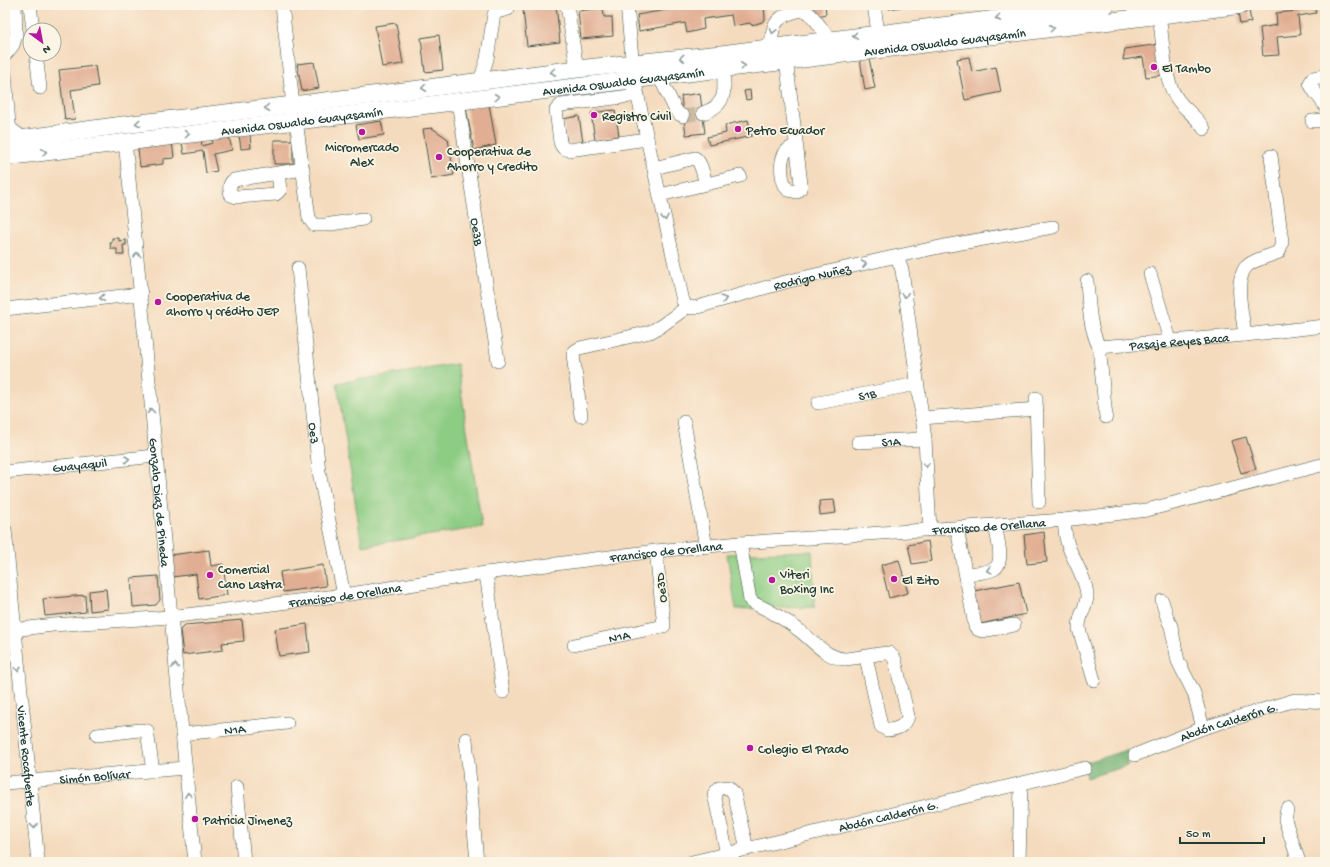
<svg xmlns="http://www.w3.org/2000/svg" width="1330" height="867" viewBox="0 0 1330 867" font-family="'Gochi Hand',sans-serif">
  <style>
    .green { fill: #8ccc83; stroke: #56845c }
    .forest { fill: #71b071; stroke: #487652 }
    .building { fill: #e1ae93 }
    .lines { fill: none; stroke-linecap: round; stroke-linejoin: round }
    .minor-tunnel { stroke: #cabba2; stroke-width: 13; stroke-dasharray: 13 6; stroke-linecap: butt }
    .minor-casing { stroke: #3f5549; stroke-width: 14 }
    .major-casing { stroke: #3f5549; stroke-width: 18 }
    .minor { stroke: #fff; stroke-width: 13 }
    .major { stroke: #fff; stroke-width: 17 }
    .oneway { stroke: #8f9e9a }
    .poi-dot { fill: #b5179e; stroke: #fcf5e5; stroke-width: 1.5 }
    .labels { text-anchor: middle; stroke-width: 3.5; stroke-linejoin: round; paint-order: stroke }
    .street-label { font-size: 13px; fill: #1f3d34; stroke: #fcf5e5 }
    .poi-label { font-size: 13px; fill: #1f3d34; stroke: #fcf5e5; text-anchor: start }
  </style>
  <rect width="100%" height="100%" fill="#fcf5e5"/>
  <filter id="ink" filterUnits="userSpaceOnUse"><feTurbulence type="fractalNoise" baseFrequency=".025" numOctaves="2"/><feDisplacementMap in="SourceGraphic" scale="8" xChannelSelector="R" yChannelSelector="G"/><feConvolveMatrix kernelMatrix="1 2 1 2 8 2 1 2 1" color-interpolation-filters="sRGB"/></filter>
  <filter id="wash" filterUnits="userSpaceOnUse"><feTurbulence type="fractalNoise" baseFrequency=".012" numOctaves="4" result="noise"/><feDisplacementMap in="SourceGraphic" scale="16" xChannelSelector="R" yChannelSelector="G"/><feGaussianBlur stdDeviation="0.9" result="paint"/><feColorMatrix in="noise" values="0 0 0 0 0 0 0 0 0 0 0 0 0 0 0 0 0 1.4 0 .05"/><feComposite in="paint" operator="in"/></filter>
  <g filter="url(#wash)">
    <rect width="100%" height="100%" fill="#f5dbbe"/>
    <path class="green" d="M457,364L482,527L362,546L337,383Z
      M812,551L815,607L736,609L727,554Z"/>
    <path class="forest" d="M1127,750V766L1086,778L1084,763Z"/>
    <g id="blocks">
      <path class="building" d="M556,5L560,42L527,46L523,9Z
        M696,5H764L765,19L762,22L756,24L751,25L750,23L733,26L731,15L703,19L704,29L687,33L685,23L639,31L637,15Z
        M812,5H825L826,14L814,17Z
        M888,5H907V6L889,9Z
        M1309,5H1315L1316,13L1298,16L1300,35L1277,37L1279,55L1263,56L1260,28L1277,25L1276,13L1297,11V7Z
        M603,8L604,17H612L613,36L581,39L578,11Z
        M1249,10L1251,22L1240,24L1238,12Z
        M396,23L403,64L382,67L375,26Z
        M439,35L443,70L425,72L421,38Z
        M1160,44L1164,75L1146,77L1143,57L1123,60L1125,49Z
        M969,57L972,72L996,67L1001,92L965,100L957,59Z
        M869,58L875,88L865,90L860,59Z
        M314,62L319,88L302,91L297,64Z
        M95,66L98,86L71,90L75,119L65,120L59,70Z
        M750,90L751,99L746,100L744,91Z
        M700,93L705,133L686,135L681,96Z
        M489,104L496,145L474,150L466,108Z
        M615,110L619,136L595,140L591,113Z
        M579,116L583,143L567,145L563,119Z
        M748,120L752,136L709,145L707,137L726,133L725,125Z
        M381,121L384,135L359,139L356,125Z
        M432,128L448,139L454,175L431,179L423,129Z
        M250,133L251,148L241,149L239,135Z
        M229,136L232,150L213,154L217,171L206,173L203,151L184,154L182,143L201,140L202,146L212,143L213,139Z
        M274,140H293V164H274Z
        M172,142L174,158L163,159V164L140,167L138,149L139,147Z
        M112,238H119V241L126,240V245H123L124,255H117V249H111L110,243H112Z
        M1246,437L1256,469L1241,473L1231,441Z
        M834,500L836,513L820,515L819,501Z
        M1044,532L1047,562L1027,564L1024,535Z
        M928,541L931,561L912,564L908,545Z
        M209,550L211,566L223,564L227,595L199,599L196,574L172,577L170,555Z
        M899,560L908,593L889,598L881,565Z
        M323,565L326,586L283,592L280,572Z
        M158,576L160,600L156,605L133,607L131,578Z
        M1019,582L1026,614L976,625L969,592Z
        M106,589L108,609L90,611L89,591Z
        M85,595L86,612L45,616L43,599Z
        M242,620L244,641L222,643L223,650L183,655L180,630L185,625Z
        M307,624L310,652L279,656L275,629Z"/>
    </g>
  </g>
  <g filter="url(#ink)">
    <use href="#blocks" fill-opacity="0" stroke="#3f5549" stroke-width="1"/>
    <g class="lines">
      <path class="minor-tunnel" d="M683,116L703,113"/>
      <defs>
        <g id="minor">
          <path d="M30,5L33,30"/>
          <path d="M282,5L293,105"/>
          <path d="M567,5L577,69"/>
          <path id="s1" d="M627,5L634,79L683,301L687,307L694,308L785,282L884,259L944,246L1053,227"/>
          <path d="M874,5L878,33"/>
          <path d="M1159,15C1163,39 1163,77 1176,97C1183,109 1197,116 1204,129"/>
          <path d="M771,47C772,28 773,18 794,12C798,11 802,9 806,11C814,15 824,33 830,40"/>
          <path d="M36,54L40,88"/>
          <path d="M5,55L13,45L16,35L15,5"/>
          <path d="M786,61L788,75L801,184L800,189L797,192L788,190C781,182 779,162 785,153C787,149 792,147 796,145"/>
          <path d="M5,73L9,125L12,130L23,138"/>
          <path d="M659,76L675,109L679,114L683,116"/>
          <path d="M1325,76L1313,78L1310,83C1313,92 1321,98 1325,106"/>
          <path d="M480,81L487,59L494,14L497,12L508,9"/>
          <path d="M638,95L561,105L556,110L560,142C562,148 564,149 569,150L647,139"/>
          <path id="s2" d="M458,101L498,361"/>
          <path d="M703,113C727,105 725,91 723,69"/>
          <path d="M296,120L309,218L314,225H325L363,219"/>
          <path d="M1312,121L1325,120"/>
          <path id="s3" d="M125,142C151,382 170,622 195,862"/>
          <path d="M654,168L695,158C702,163 703,175 706,184"/>
          <path d="M278,173L280,190L276,194L237,197L231,195C229,189 229,183 234,180L303,169"/>
          <path d="M660,195L740,176"/>
          <path d="M897,257L902,270L925,439L930,530"/>
          <path id="s4" d="M298,268L319,472L344,595"/>
          <path d="M1150,274L1170,340"/>
          <path id="s5" d="M1087,281C1089,304 1089,326 1099,347L1245,335L1325,326"/>
          <path d="M5,309L141,294"/>
          <path d="M1245,335C1243,317 1234,284 1245,268C1251,260 1270,256 1279,252L1282,242L1271,156"/>
          <path d="M1099,347L1106,417"/>
          <path d="M1036,398L1039,502"/>
          <path id="s6" d="M818,403L917,384"/>
          <path d="M581,416L573,355L575,351L580,348L650,332L661,326L687,307"/>
          <path d="M922,418L1037,409"/>
          <path d="M684,422L706,547"/>
          <path id="s7" d="M858,442L925,439"/>
          <path id="s8" d="M5,472L155,456"/>
          <path d="M1064,520C1065,529 1065,537 1068,545C1074,562 1086,578 1087,595C1088,605 1078,615 1079,629L1094,680"/>
          <path d="M957,528L975,626L977,629L982,631L1014,625"/>
          <path id="s9" d="M5,530L38,862"/>
          <path d="M740,543L750,600C756,606 766,608 773,613C781,618 789,622 796,628C812,639 824,657 844,659C854,659 885,652 889,653C892,655 894,658 895,660L908,716C906,726 896,730 887,730L881,726L866,657"/>
          <path d="M486,573L503,692"/>
          <path d="M966,574C974,573 987,573 994,569C1005,563 997,536 995,526"/>
          <path d="M1162,601L1168,620L1171,626L1178,661L1194,693L1203,728"/>
          <path id="s10" d="M5,631L53,625L170,617L344,595L486,573L656,551L740,543L1064,520L1147,510L1325,464"/>
          <path id="s11" d="M574,645L664,626L656,551"/>
          <path id="s12" d="M182,734L287,723"/>
          <path d="M97,735L140,730L147,731L153,771"/>
          <path d="M466,739L477,862"/>
          <path id="s13" d="M1135,755L1203,728L1295,700L1325,702"/>
          <path id="s14" d="M5,783L185,768"/>
          <path d="M237,787L244,862"/>
          <path d="M1287,809L1285,820L1299,862"/>
          <path d="M727,854L714,794L719,788L728,787L734,793L747,849"/>
          <path id="s15" d="M692,862L1085,768"/>
          <path d="M1019,862L1021,784"/>
        </g>
        <g id="major">
          <path d="M5,141L123,125L293,105L577,69L721,54L1106,5"/>
          <path id="s16" d="M5,157C417,106 829,55 1242,5"/>
        </g>
      </defs>
      <use href="#minor" class="minor-casing"/>
      <use href="#major" class="major-casing"/>
      <use href="#minor" class="minor"/>
      <use href="#major" class="major"/>
    </g>
    <defs><path id="oneway-chevron" d="M-2-3.5L2.5 0L-2 3.5" fill="none" stroke-width="1.6" stroke-linecap="round" stroke-linejoin="round"/></defs>
    <g class="oneway">
      <use href="#oneway-chevron" transform="translate(998 18) rotate(173)"/>
      <use href="#oneway-chevron" transform="translate(1052 28) rotate(-7)"/>
      <use href="#oneway-chevron" transform="translate(773 31) rotate(103)"/>
      <use href="#oneway-chevron" transform="translate(855 36) rotate(172)"/>
      <use href="#oneway-chevron" transform="translate(682 58) rotate(174)"/>
      <use href="#oneway-chevron" transform="translate(743 66) rotate(-7)"/>
      <use href="#oneway-chevron" transform="translate(553 72) rotate(173)"/>
      <use href="#oneway-chevron" transform="translate(424 88) rotate(173)"/>
      <use href="#oneway-chevron" transform="translate(497 97) rotate(-7)"/>
      <use href="#oneway-chevron" transform="translate(267 108) rotate(173)"/>
      <use href="#oneway-chevron" transform="translate(138 123) rotate(174)"/>
      <use href="#oneway-chevron" transform="translate(187 134) rotate(-7)"/>
      <use href="#oneway-chevron" transform="translate(44 152) rotate(-7)"/>
      <use href="#oneway-chevron" transform="translate(665 218) rotate(78)"/>
      <use href="#oneway-chevron" transform="translate(137 255) rotate(-96)"/>
      <use href="#oneway-chevron" transform="translate(864 264) rotate(-13)"/>
      <use href="#oneway-chevron" transform="translate(905 295) rotate(82)"/>
      <use href="#oneway-chevron" transform="translate(102 298) rotate(174)"/>
      <use href="#oneway-chevron" transform="translate(724 299) rotate(-16)"/>
      <use href="#oneway-chevron" transform="translate(151 411) rotate(-95)"/>
      <use href="#oneway-chevron" transform="translate(127 459) rotate(-6)"/>
      <use href="#oneway-chevron" transform="translate(926 465) rotate(87)"/>
      <use href="#oneway-chevron" transform="translate(989 570) rotate(165)"/>
      <use href="#oneway-chevron" transform="translate(175 666) rotate(-96)"/>
      <use href="#oneway-chevron" transform="translate(18 669) rotate(84)"/>
      <use href="#oneway-chevron" transform="translate(188 795) rotate(-96)"/>
      <use href="#oneway-chevron" transform="translate(34 826) rotate(84)"/>
    </g>
  </g>
  <g class="poi-dot">
    <circle cx="1154" cy="67" r="4"/>
    <circle cx="594" cy="115" r="4"/>
    <circle cx="738" cy="129" r="4"/>
    <circle cx="362" cy="132" r="4"/>
    <circle cx="439" cy="157" r="4"/>
    <circle cx="158" cy="302" r="4"/>
    <circle cx="210" cy="575" r="4"/>
    <circle cx="894" cy="579" r="4"/>
    <circle cx="772" cy="580" r="4"/>
    <circle cx="750" cy="748" r="4"/>
    <circle cx="195" cy="819" r="4"/>
  </g>
  <g class="labels">
    <g class="street-label">
      <text dy="5" stroke="none"><textPath href="#s16" startOffset="947">Avenida Oswaldo Guayasamín</textPath></text>
      <text dy="5" stroke="none"><textPath href="#s16" startOffset="623">Avenida Oswaldo Guayasamín</textPath></text>
      <text dy="5" stroke="none"><textPath href="#s16" startOffset="299">Avenida Oswaldo Guayasamín</textPath></text>
      <text dy="5" stroke="none"><textPath href="#s2" startOffset="132">Oe3B</textPath></text>
      <text dy="5" stroke="none"><textPath href="#s1" startOffset="438">Rodrigo Nuñez</textPath></text>
      <text dy="5" stroke="none"><textPath href="#s5" startOffset="148">Pasaje Reyes Baca</textPath></text>
      <text dy="5" stroke="none"><textPath href="#s6" startOffset="50">S1B</textPath></text>
      <text dy="5" stroke="none"><textPath href="#s4" startOffset="166">Oe3</textPath></text>
      <text dy="5" stroke="none"><textPath href="#s7" startOffset="33">S1A</textPath></text>
      <text dy="5" stroke="none"><textPath href="#s8" startOffset="75">Guayaquil</textPath></text>
      <text dy="5" stroke="none"><textPath href="#s3" startOffset="362">Gonzalo Diaz de Pineda</textPath></text>
      <text dy="5" stroke="none"><textPath href="#s10" startOffset="990">Francisco de Orellana</textPath></text>
      <text dy="5" stroke="none"><textPath href="#s10" startOffset="666">Francisco de Orellana</textPath></text>
      <text transform="translate(660 588) rotate(-96)" y="5">Oe3D</text>
      <text dy="5" stroke="none"><textPath href="#s10" startOffset="342">Francisco de Orellana</textPath></text>
      <text dy="5" stroke="none"><textPath href="#s11" startOffset="46">N1A</textPath></text>
      <text dy="5" stroke="none"><textPath href="#s13" startOffset="100">Abdón Calderón G.</textPath></text>
      <text dy="5" stroke="none"><textPath href="#s12" startOffset="53">N1A</textPath></text>
      <text dy="5" stroke="none"><textPath href="#s9" startOffset="227">Vicente Rocafuerte</textPath></text>
      <text dy="5" stroke="none"><textPath href="#s14" startOffset="90">Simón Bolívar</textPath></text>
      <text dy="5" stroke="none"><textPath href="#s15" startOffset="202">Abdón Calderón G.</textPath></text>
    </g>
    <g class="poi-label">
      <text x="1162" y="72">El Tambo</text>
      <text x="602" y="120">Registro Civil</text>
      <text x="746" y="134">Petro Ecuador</text>
      <text x="362" y="151" text-anchor="middle">Micromercado<tspan x="362" dy="15">Alex</tspan></text>
      <text x="447" y="155">Cooperativa de<tspan x="447" dy="15">Ahorro y Credito</tspan></text>
      <text x="166" y="300">Cooperativa de<tspan x="166" dy="15">ahorro y crédito JEP</tspan></text>
      <text x="218" y="573">Comercial<tspan x="218" dy="15">Cano Lastra</tspan></text>
      <text x="780" y="578">Viteri<tspan x="780" dy="15">Boxing Inc</tspan></text>
      <text x="902" y="584">El Zito</text>
      <text x="758" y="753">Colegio El Prado</text>
      <text x="203" y="824">Patricia Jimenez</text>
    </g>
  </g>
  <rect width="1330" height="867" fill="none" stroke="#fcf5e5" stroke-width="20"/>
  <g transform="translate(42 42) rotate(148)"><circle r="19" fill="#fcf5e5" stroke="#a4ab9e"/>
  <path d="M0-3L7 15L0 10L-7 15Z" fill="#b5179e"/>
  <text y="-6" font-size="11" font-weight="bold" text-anchor="middle" fill="#1f3d34">N</text>
  </g>
  <path d="M1180 837v6h84v-6" fill="none" stroke="#1f3d34" stroke-width="2"/>
  <text x="1186" y="837" font-size="12" fill="#1f3d34" stroke="#fcf5e5" stroke-width="3" paint-order="stroke">50 m</text>
</svg>
